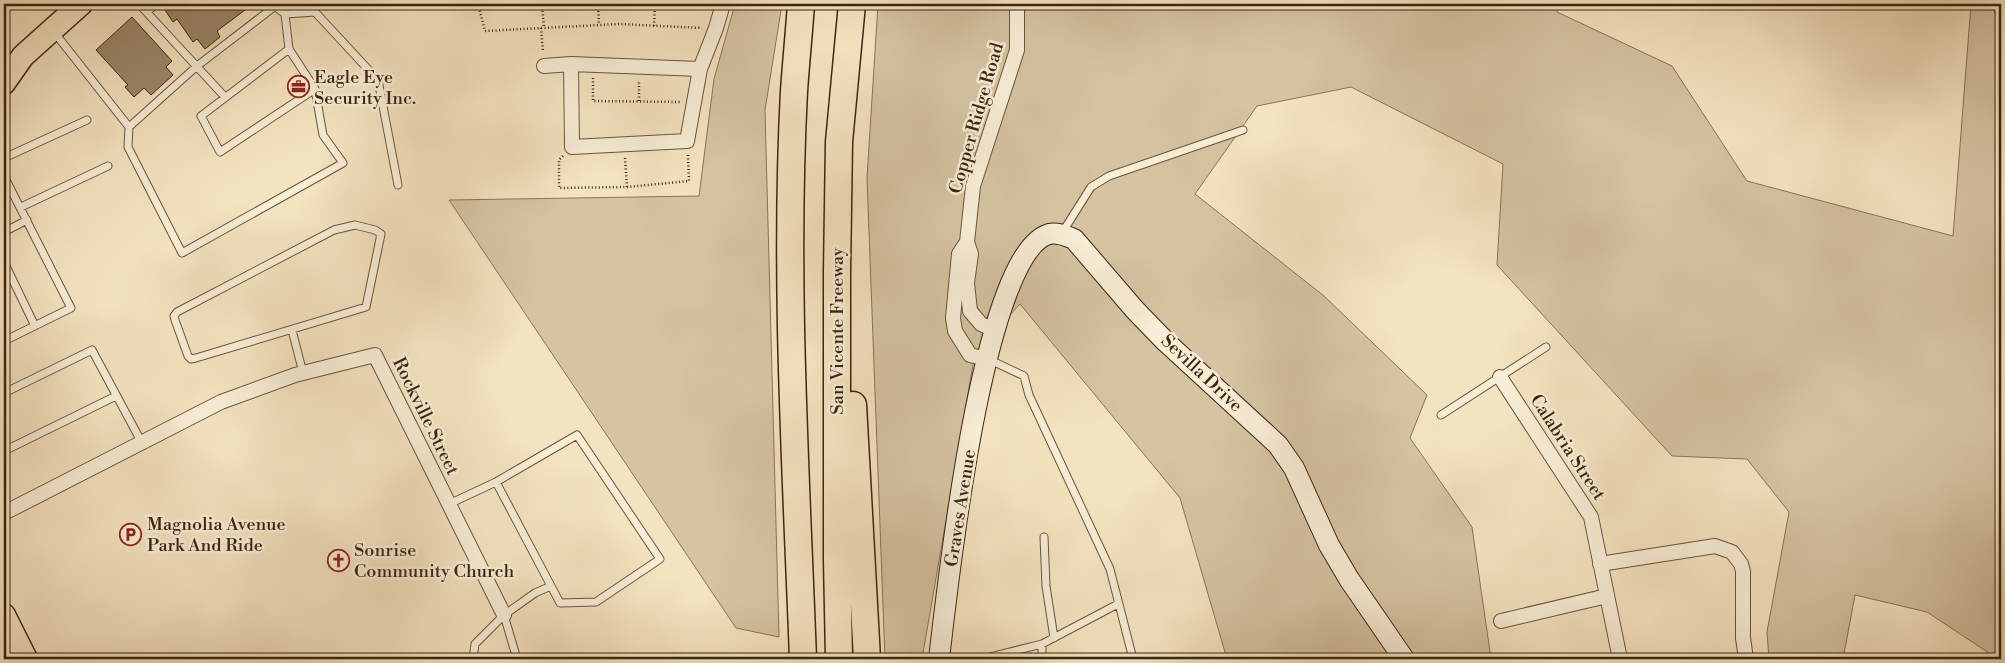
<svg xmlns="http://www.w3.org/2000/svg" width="2005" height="663" viewBox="0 0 2005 663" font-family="'Libre Bodoni',serif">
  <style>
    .green { fill: #d5c3a2; stroke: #887458 }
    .building { fill: #9b876b; stroke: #3b240e }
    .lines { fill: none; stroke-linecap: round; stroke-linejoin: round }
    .lane-casing { stroke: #69543a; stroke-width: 9 }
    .street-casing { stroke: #69543a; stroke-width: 16 }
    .secondary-casing { stroke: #3b240e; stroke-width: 22 }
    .primary-casing { stroke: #3b240e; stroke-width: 25 }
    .highway-casing { stroke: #3b240e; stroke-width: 29 }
    .path { stroke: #3b240e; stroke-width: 2.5; stroke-dasharray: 1 2.5; stroke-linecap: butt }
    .lane { stroke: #f8edd6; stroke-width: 7 }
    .street { stroke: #f8edd6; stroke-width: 14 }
    .secondary { stroke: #f8edd6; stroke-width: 20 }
    .primary { stroke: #f4e3c0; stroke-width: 22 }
    .highway { stroke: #f4e3c0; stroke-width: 26 }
    .labels { text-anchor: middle; stroke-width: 5; stroke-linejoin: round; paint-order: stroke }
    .poi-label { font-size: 18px; fill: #3b240e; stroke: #f8edd6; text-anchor: start }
    .street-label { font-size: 18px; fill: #3b240e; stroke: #f8edd6 }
  </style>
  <rect width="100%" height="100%" fill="#f4e3c0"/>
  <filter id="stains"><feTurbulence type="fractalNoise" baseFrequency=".004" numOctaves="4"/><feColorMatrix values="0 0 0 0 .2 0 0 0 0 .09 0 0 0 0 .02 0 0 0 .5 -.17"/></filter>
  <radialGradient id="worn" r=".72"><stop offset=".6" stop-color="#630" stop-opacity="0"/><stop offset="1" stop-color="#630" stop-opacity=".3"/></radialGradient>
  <path class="green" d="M735,4H782L765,110L779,637L736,628L449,200L699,196L714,79Z
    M878,4H1557V12L1672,66L1747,181L1953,236L1971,4H2001V659H1998L1927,612L1855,595L1843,659H1769L1767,632L1789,512L1747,459L1672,456L1497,265L1503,164L1351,87L1257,106L1195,194L1324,296L1427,395L1410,438L1472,527L1491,659H1227L1180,498L1020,304L975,353L922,659H885L867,178Z"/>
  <path class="building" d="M161,4H253L217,31L220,37L205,49L197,39L193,42L177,19L173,22Z
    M132,17L172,61L166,67L173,75L151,95L144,88L134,97L125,87L128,85L96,50Z"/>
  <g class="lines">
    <defs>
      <path id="lane" d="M139,4L225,97
        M272,4L285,14L315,12L378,80L398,185
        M147,12L156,4
        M54,32L129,127L197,66L274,7
        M289,49L201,116L220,152L315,89
        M129,127L128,147L182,253L343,163L323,135L315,89L289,49L285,14
        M4,158L87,120
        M4,176L71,308L4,341
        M21,207L108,166
        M355,225L375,230L381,234L366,307L196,358L191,359L188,356L175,320L174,316L177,312L334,230Z
        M4,232L27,220
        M1062,233L1091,187L1109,176L1243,130
        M4,262L35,326
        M292,330L303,373
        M988,359L1024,376L1029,395L1110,569L1133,659
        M4,393L92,350L142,443
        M1441,415L1546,347
        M4,451L116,396
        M496,482L577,435L660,559L596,602L560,603L551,586
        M449,504L496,482L551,586L535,593L504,615L475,644L473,659
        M1044,537L1046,586L1054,638
        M504,615L517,659
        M1042,644V659
        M982,659L1042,644L1118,604"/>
      <path id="street" d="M1999,4L2001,8
        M544,66L571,64
        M700,69L571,64L572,147L687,141L700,69L716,28L723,4
        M967,242L959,254L953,318L955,331L970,355L987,359
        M994,330L981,324L970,311L967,283L971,254L967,242L973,186L1017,50V4
        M1500,377L1591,517L1620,659
        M4,513L221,402L295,375L375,355L504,615
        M1600,564L1715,546L1732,552L1741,564L1743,571V638L1746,659
        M1501,621L1607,596"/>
      <path id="secondary" d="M939,659C947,592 982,253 1049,234C1058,232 1066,236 1074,239L1135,310L1166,342L1278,445L1294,468L1329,545L1349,579L1404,659"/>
      <path id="primary" d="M4,83L23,56L81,4
        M4,615L26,659"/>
      <path id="highway" d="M801,4C799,33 796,62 794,91C784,280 796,470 803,659
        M853,405L867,659
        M839,659L837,559V272L839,142L852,4"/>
    </defs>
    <use href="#lane" class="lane-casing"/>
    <use href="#street" class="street-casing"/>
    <use href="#secondary" class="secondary-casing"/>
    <use href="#primary" class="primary-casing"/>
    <use href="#highway" class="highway-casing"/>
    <path class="path" d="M478,4L485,31L619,24L702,28
      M542,4L544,28
      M598,4L599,25
      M654,26L655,4
      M541,28L543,52
      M593,78V101L680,102
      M639,101V80
      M563,156L559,160V188L627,187L689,181L688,155
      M625,158L627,187"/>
    <use href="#lane" class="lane"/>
    <use href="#street" class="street"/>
    <use href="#secondary" class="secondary"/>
    <use href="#primary" class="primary"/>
    <use href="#highway" class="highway"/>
  </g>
  <defs>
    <symbol id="office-ring" viewBox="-11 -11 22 22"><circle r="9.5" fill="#f8edd6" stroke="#8f2418" stroke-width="1.5"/><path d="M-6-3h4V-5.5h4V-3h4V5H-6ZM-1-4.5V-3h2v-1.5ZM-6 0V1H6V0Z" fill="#8f2418"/></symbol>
    <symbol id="parking-ring" viewBox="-11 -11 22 22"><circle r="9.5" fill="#f8edd6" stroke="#8f2418" stroke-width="1.5"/><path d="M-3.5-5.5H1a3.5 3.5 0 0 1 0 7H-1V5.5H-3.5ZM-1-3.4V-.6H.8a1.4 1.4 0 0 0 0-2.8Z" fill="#8f2418"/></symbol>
    <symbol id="church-ring" viewBox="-11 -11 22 22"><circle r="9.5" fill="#f8edd6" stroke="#8f2418" stroke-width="1.5"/><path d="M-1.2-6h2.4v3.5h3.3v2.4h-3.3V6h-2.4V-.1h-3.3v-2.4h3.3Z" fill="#8f2418"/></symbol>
  </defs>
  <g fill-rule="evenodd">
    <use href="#office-ring" x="286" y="74" width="25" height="25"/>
    <use href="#parking-ring" x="118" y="522" width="25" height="25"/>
    <use href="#church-ring" x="326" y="548" width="25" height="25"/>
  </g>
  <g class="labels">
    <g class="poi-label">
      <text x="314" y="83">Eagle Eye<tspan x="314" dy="21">Security Inc.</tspan></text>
      <text x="147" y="530">Magnolia Avenue<tspan x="147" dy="21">Park And Ride</tspan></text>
      <text x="354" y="556">Sonrise<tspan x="354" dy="21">Community Church</tspan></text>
    </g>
    <g class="street-label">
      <text transform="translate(976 118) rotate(-74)" y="6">Copper Ridge Road</text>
      <text transform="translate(837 331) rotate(-90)" y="6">San Vicente Freeway</text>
      <text transform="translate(1202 373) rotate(43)" y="6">Sevilla Drive</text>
      <text transform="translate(426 416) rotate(64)" y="6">Rockville Street</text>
      <text transform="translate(1568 447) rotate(57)" y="6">Calabria Street</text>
      <text transform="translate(960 508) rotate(-81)" y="6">Graves Avenue</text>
    </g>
  </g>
  <rect width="2005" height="663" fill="none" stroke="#f4e3c0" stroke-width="20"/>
  <rect x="5" y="5" width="1995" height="653" fill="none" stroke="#3b240e" stroke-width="2.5"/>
  <rect x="10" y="10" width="1985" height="643" fill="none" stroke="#3b240e"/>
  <rect width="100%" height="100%" filter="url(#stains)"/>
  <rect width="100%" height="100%" fill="url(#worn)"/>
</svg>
